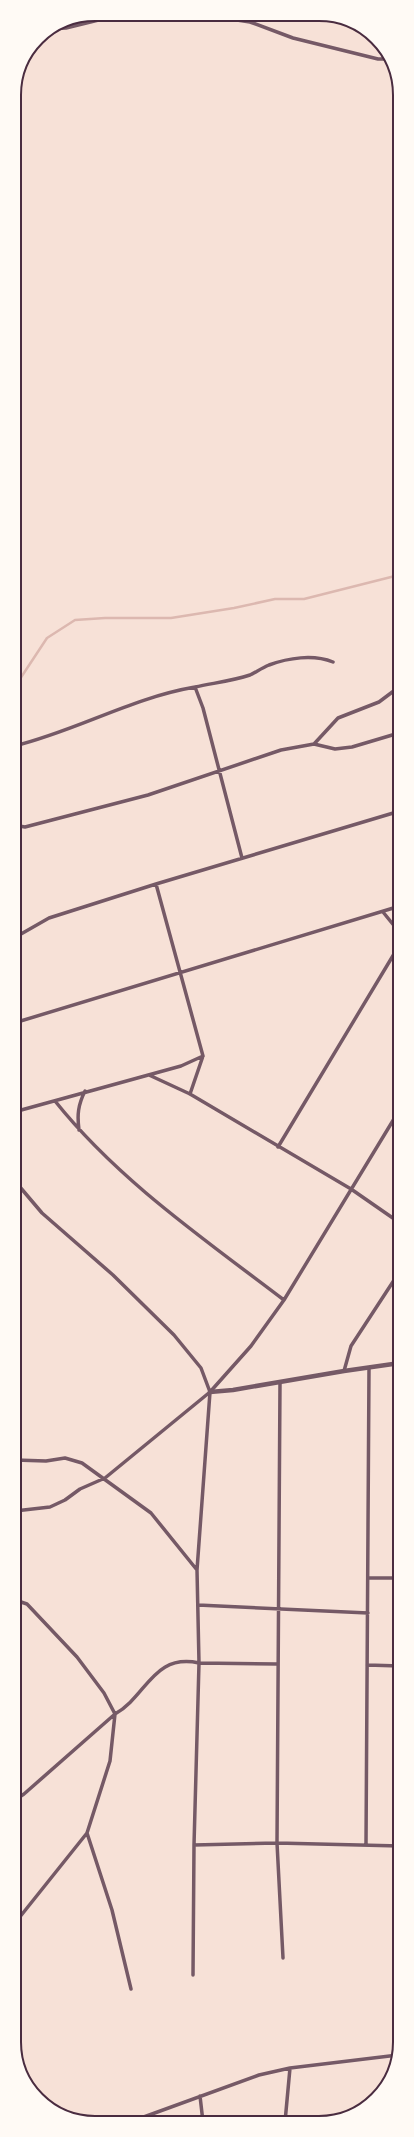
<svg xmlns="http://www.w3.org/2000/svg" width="414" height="2137" viewBox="0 0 414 2137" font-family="'Exo 2',sans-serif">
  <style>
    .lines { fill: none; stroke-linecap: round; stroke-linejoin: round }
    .stream { stroke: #dcb8b0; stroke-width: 2.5 }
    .minor { stroke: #755966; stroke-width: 3.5 }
    .tertiary { stroke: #755966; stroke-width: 4.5 }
    .rim { fill: none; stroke: #4a2c40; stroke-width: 2 }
  </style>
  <rect width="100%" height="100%" fill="#f7e1d7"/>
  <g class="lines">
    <path class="stream" d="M14,688L47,638L75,620L105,618H171L234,608L275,599H304L399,575"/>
    <path class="minor" d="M204,15L250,22L293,38L378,59H388
      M50,29L66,28L123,14
      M195,687C213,683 232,681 250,675C256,672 262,668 269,665C288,658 313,654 333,662
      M314,744L338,718L379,702L399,687
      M14,746C76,731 131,698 195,687L203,708L242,858
      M14,818L19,826L25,827L148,795L281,750L314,744L335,749L352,747L399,733
      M156,884L203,1056L190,1094
      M383,912L400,933
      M14,938L49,918L156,884L400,811
      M14,1023L400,906
      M149,1075L190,1094L351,1189L400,1223
      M55,1101C118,1180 204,1239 284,1300
      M14,1112L181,1066L203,1056
      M79,1130C77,1115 78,1105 85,1091
      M278,1147L400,944
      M14,1180L42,1213L113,1275L174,1335L201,1368L210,1392L197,1570L199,1663L194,1845L193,1975
      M344,1371L351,1346L400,1271
      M15,1460L46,1461L65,1458L82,1463L151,1513L197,1570
      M15,1511L50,1507L65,1500L80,1489L105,1478L210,1392L251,1346L284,1300L400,1109
      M368,1578H400
      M15,1600L27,1604L77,1657L104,1693L115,1714L24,1794L21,1796L15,1794
      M198,1605L368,1613
      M367,1665L400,1666
      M87,1833L112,1910L131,1989
      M366,1844L369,1369
      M194,1845L277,1843L280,1383
      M15,1923L87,1833L110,1761L115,1714C147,1696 153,1653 199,1663L277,1664
      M283,1958L277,1843L400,1846
      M200,2096L203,2122
      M130,2122L259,2075L290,2068L398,2055
      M285,2122L290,2068"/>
    <path class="tertiary" d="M210,1392L233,1390L344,1371L400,1363"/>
  </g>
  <path d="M0 0H414V2137H0ZM95 21H319A74 74 0 0 1 393 95V2042A74 74 0 0 1 319 2116H95A74 74 0 0 1 21 2042V95A74 74 0 0 1 95 21Z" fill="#fffaf5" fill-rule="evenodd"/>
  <path class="rim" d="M95 21H319A74 74 0 0 1 393 95V2042A74 74 0 0 1 319 2116H95A74 74 0 0 1 21 2042V95A74 74 0 0 1 95 21Z"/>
</svg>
